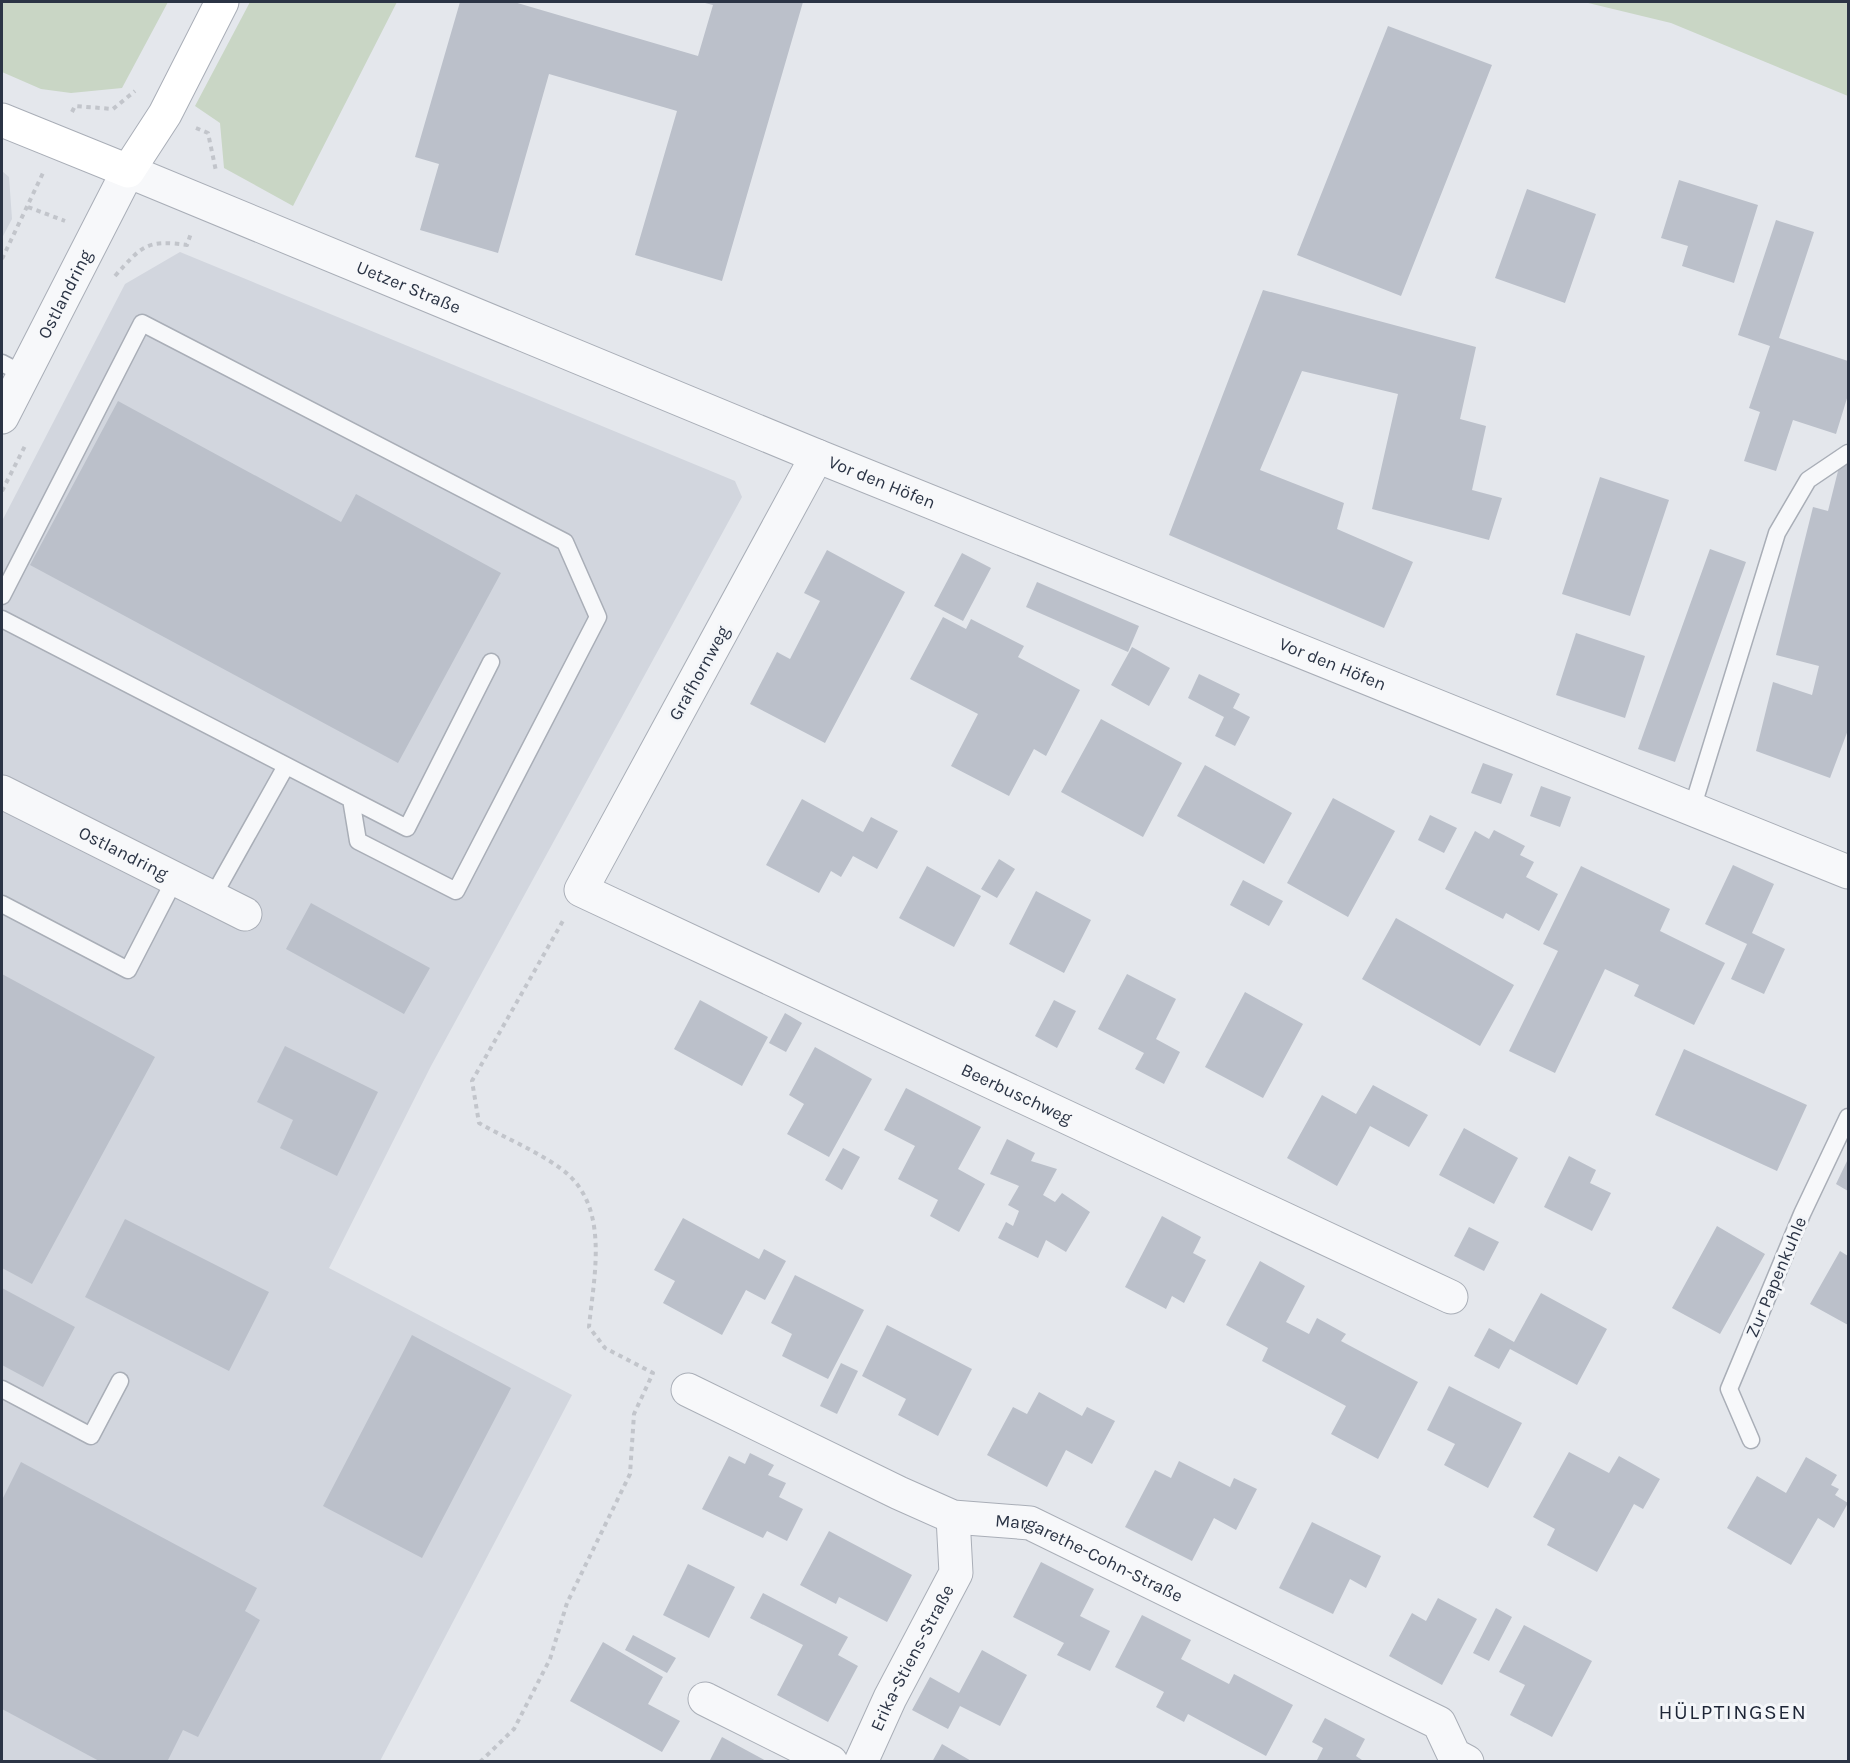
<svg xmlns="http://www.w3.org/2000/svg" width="1850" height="1763" viewBox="0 0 1850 1763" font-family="Karla,sans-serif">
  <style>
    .built { fill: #d2d6de }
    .green { fill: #c9d6c5 }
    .building { fill: #bbc0ca }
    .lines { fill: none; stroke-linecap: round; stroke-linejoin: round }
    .lane-casing { stroke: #a9aeb7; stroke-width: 19 }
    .street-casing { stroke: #a9aeb7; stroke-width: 35 }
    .secondary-casing { stroke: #a9aeb7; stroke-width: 35 }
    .path { stroke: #c2c5cb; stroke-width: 4; stroke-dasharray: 4.5 4.5; stroke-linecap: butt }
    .lane { stroke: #f7f8fa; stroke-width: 16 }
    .street { stroke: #f7f8fa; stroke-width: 33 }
    .secondary { stroke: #fff; stroke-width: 33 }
    .labels { text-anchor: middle; stroke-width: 6; stroke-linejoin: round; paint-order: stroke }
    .street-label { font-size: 18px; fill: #2b3445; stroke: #f4f6f9 }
    .quarter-label { font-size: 21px; letter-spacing: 1.5px; fill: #1d2536; stroke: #f4f6f9 }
  </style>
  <rect width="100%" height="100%" fill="#e4e7ec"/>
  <path class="built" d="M2,171L9,177L12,219L2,238Z
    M180,252L735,481L742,497L431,1066L329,1268L572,1395L380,1761H2V521L125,284Z"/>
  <path class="green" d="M2,2H168L122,88L71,93L41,89L2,72Z
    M250,2H397L293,206L224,168L220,123L195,106Z
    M1584,2H1848V96L1671,23Z"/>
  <path class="building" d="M460,2H514L698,56L713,5L701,2H803L722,281L635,255L677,111L549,74L498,253L420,230L439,164L415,157Z
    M1388,26L1492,65L1401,296L1297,255Z
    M1679,180L1758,205L1734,283L1682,266L1688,246L1661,238Z
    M1527,189L1596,214L1565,303L1495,278Z
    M1776,220L1814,232L1779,338L1848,361V395L1836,434L1793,420L1776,471L1744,461L1760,412L1749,408L1770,346L1738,335Z
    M1263,290L1476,347L1460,419L1486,426L1472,490L1502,498L1489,540L1372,509L1398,394L1302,371L1260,470L1344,503L1337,529L1413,562L1384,628L1169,535Z
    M118,401L341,522L356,494L501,573L398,763L30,565Z
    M1840,463L1848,465V730L1830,778L1756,751L1773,682L1812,695L1819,666L1776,655L1813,507L1828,511Z
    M1600,477L1669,500L1630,616L1562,594Z
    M1710,549L1746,562L1675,762L1638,749Z
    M827,550L905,592L825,743L750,704L777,652L790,659L820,601L804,593Z
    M962,553L991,568L963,621L934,606Z
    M1037,582L1139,626L1128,652L1026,607Z
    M943,617L966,629L971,619L1024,646L1018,657L1080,690L1046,756L1034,749L1009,796L951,766L978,714L910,679Z
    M1576,633L1645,656L1625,718L1556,695Z
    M1132,647L1170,668L1149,706L1111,685Z
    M1199,674L1240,694L1233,708L1250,717L1235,746L1215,736L1224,717L1188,698Z
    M1101,719L1182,763L1143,837L1061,792Z
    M1483,763L1513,774L1501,804L1471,793Z
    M1205,765L1292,813L1264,864L1177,816Z
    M1541,786L1571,797L1560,827L1530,816Z
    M1333,798L1395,831L1348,917L1287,883Z
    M802,799L863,832L871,817L898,831L877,869L853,856L841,877L831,871L819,893L766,865Z
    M1430,815L1457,828L1444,853L1418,840Z
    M1494,830L1525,846L1520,855L1534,862L1526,877L1558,894L1539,931L1506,913L1503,919L1445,889L1475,831L1489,839Z
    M999,859L1015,869L997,898L981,889Z
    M1733,865L1774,884L1752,933L1785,949L1764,994L1731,979L1747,944L1705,924Z
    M927,866L981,896L954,947L899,918Z
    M1581,866L1670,909L1660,931L1725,963L1694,1025L1634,996L1639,985L1605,969L1555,1073L1509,1051L1558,951L1543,944Z
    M1243,880L1283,901L1269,926L1230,905Z
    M1036,891L1091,920L1064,973L1009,944Z
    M311,903L430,968L404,1014L286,949Z
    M1396,918L1514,985L1480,1046L1362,979Z
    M2,974L155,1057L32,1284L2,1268Z
    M1127,974L1176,999L1156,1039L1180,1052L1164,1084L1135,1069L1144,1053L1098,1029Z
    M1245,992L1303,1024L1263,1098L1205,1067Z
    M700,1000L768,1037L742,1086L674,1049Z
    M1054,1000L1076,1011L1057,1048L1035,1036Z
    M785,1013L802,1023L786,1052L769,1043Z
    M285,1046L378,1092L337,1176L280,1148L293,1120L257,1102Z
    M815,1047L872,1079L829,1157L787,1134L804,1104L789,1095Z
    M1684,1049L1807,1105L1777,1171L1655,1115Z
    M1373,1085L1428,1115L1409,1147L1370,1126L1337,1186L1287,1158L1322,1095L1356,1114Z
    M906,1088L981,1127L958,1169L985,1184L959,1232L930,1216L938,1200L898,1179L915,1146L884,1130Z
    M1464,1128L1518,1158L1494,1204L1439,1175Z
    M1007,1139L1035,1153L1031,1161L1057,1169L1043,1195L1055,1202L1062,1193L1090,1212L1066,1252L1046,1240L1038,1258L998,1238L1006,1222L1013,1226L1019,1211L1008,1205L1019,1186L990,1174Z
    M843,1148L860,1157L842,1190L825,1180Z
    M1569,1156L1596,1170L1590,1183L1611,1193L1592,1231L1544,1207Z
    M1848,1159V1191L1836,1184Z
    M1162,1216L1201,1237L1193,1253L1206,1260L1184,1303L1172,1296L1166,1309L1125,1287Z
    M683,1218L759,1259L764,1249L786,1261L765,1300L746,1290L722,1335L663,1303L675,1281L654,1270Z
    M125,1219L269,1292L229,1371L85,1297Z
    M1717,1226L1765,1254L1720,1334L1672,1308Z
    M1469,1227L1499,1242L1484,1271L1454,1256Z
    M1840,1251L1848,1256V1325L1810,1304Z
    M1260,1261L1305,1286L1286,1322L1309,1334L1317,1318L1346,1334L1341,1341L1418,1382L1378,1459L1331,1434L1346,1406L1262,1361L1268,1348L1226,1325Z
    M795,1275L864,1310L828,1379L782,1356L792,1334L771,1323Z
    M2,1288L75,1327L43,1387L2,1365Z
    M1541,1293L1607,1329L1577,1385L1510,1349L1499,1369L1474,1356L1489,1328L1514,1342Z
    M887,1325L972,1369L938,1436L898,1415L906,1399L862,1376Z
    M412,1335L511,1388L422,1558L323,1506Z
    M841,1363L858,1371L837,1414L820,1406Z
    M1449,1386L1522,1423L1488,1488L1444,1465L1455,1444L1427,1430Z
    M1039,1392L1082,1416L1087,1407L1115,1421L1092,1464L1066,1450L1047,1487L987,1455L1013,1407L1027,1414Z
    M1569,1452L1609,1473L1619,1456L1660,1479L1643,1509L1634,1504L1597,1572L1547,1545L1555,1529L1533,1517Z
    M750,1453L774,1465L768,1475L786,1483L779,1497L803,1509L787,1541L767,1531L763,1538L702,1509L729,1456L745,1464Z
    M1806,1457L1837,1475L1831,1485L1839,1489L1835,1495L1848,1503L1834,1528L1818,1518L1791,1565L1727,1528L1757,1476L1786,1493Z
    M1179,1461L1230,1487L1234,1478L1257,1489L1236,1530L1214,1518L1192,1561L1125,1527L1155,1470L1171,1478Z
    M21,1462L257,1588L245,1611L260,1620L198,1737L183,1730L167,1762H101L2,1709V1500Z
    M1312,1522L1381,1556L1366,1588L1350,1579L1333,1614L1279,1588Z
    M829,1531L912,1575L887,1622L839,1597L836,1604L800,1585Z
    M1041,1562L1094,1589L1080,1616L1110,1631L1090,1671L1057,1655L1064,1643L1013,1617Z
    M688,1564L735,1587L709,1638L663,1615Z
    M763,1593L848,1637L838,1655L858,1666L828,1722L777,1695L803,1645L750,1618Z
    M1438,1598L1477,1619L1442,1685L1389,1656L1412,1613L1426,1621Z
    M1496,1608L1512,1617L1489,1661L1473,1653Z
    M1142,1615L1191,1640L1181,1659L1229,1684L1234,1674L1293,1705L1266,1756L1188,1714L1184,1722L1156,1707L1164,1692L1115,1667Z
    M1524,1625L1592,1661L1552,1737L1510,1715L1525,1685L1499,1672Z
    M633,1635L676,1658L667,1673L625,1650Z
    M603,1642L663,1677L648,1704L680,1721L662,1752L570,1701Z
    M982,1650L1027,1675L1000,1726L960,1706L948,1729L912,1710L930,1677L959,1693Z
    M1325,1718L1365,1739L1356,1756L1365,1762H1316L1323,1748L1312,1742Z
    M722,1737L768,1762H709Z
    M942,1744L973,1762H932Z"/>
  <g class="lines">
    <defs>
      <path id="lane" d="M2,363L23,374
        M2,596L142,323L565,542L598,617L456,891L358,841L351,799
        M2,619L407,828L491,662
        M1692,809L1777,533L1808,480L1848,453
        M212,898L286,766
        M2,904L128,970L175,879
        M2,1389L91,1436L120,1381
        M1751,1440L1729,1389L1802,1214L1848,1117"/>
      <g id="street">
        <path id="s1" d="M2,417L128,171L817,456L1848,872"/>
        <path id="s2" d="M817,456L581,890L1451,1297"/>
        <path id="s3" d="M2,792L245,914"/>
        <path id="s4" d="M688,1390L899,1493L953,1517L1030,1523L1439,1723L1454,1755L1467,1762"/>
        <path d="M705,1699L831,1762"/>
        <path id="s5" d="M861,1762L890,1698L956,1573L953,1517"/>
      </g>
      <path id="secondary" d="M2,120L128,171L165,114L222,2"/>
    </defs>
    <use href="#lane" class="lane-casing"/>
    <use href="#street" class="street-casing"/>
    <use href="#secondary" class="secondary-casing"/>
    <path class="path" d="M72,112L75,106L113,109L135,91
      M196,128L208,133L216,171
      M28,207L65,221
      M2,259L43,173
      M115,276C141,247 146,239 187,245L191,233
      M2,491L26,444
      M480,1762L514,1729L550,1659L567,1603L630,1474L634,1414L653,1373L605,1348L589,1327C594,1274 611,1204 560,1168C535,1150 505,1138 479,1123L472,1081L564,919"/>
    <use href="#lane" class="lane"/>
    <use href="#street" class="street"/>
    <use href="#secondary" class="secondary"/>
  </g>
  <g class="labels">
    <g class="street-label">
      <text dy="6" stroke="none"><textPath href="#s1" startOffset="580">Uetzer Straße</textPath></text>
      <text dy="6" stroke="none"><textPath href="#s1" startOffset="138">Ostlandring</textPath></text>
      <text dy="6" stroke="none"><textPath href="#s1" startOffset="1092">Vor den Höfen</textPath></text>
      <text dy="6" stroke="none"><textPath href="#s1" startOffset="1578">Vor den Höfen</textPath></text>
      <text transform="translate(699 673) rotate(-61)" y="6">Grafhornweg</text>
      <text dy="6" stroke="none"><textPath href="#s3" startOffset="136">Ostlandring</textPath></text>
      <text dy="6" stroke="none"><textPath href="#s2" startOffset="975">Beerbuschweg</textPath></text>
      <text transform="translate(1776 1277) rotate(-67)" y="6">Zur Papenkuhle</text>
      <text dy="6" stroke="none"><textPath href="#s4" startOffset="438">Margarethe-Cohn-Straße</textPath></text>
      <text dy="6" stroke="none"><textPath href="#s5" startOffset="116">Erika-Stiens-Straße</textPath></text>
    </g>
    <g class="quarter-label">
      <text x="1733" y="1719">HÜLPTINGSEN</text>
    </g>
  </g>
  <rect width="1850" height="1763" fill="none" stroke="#2b3445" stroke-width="6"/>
</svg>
